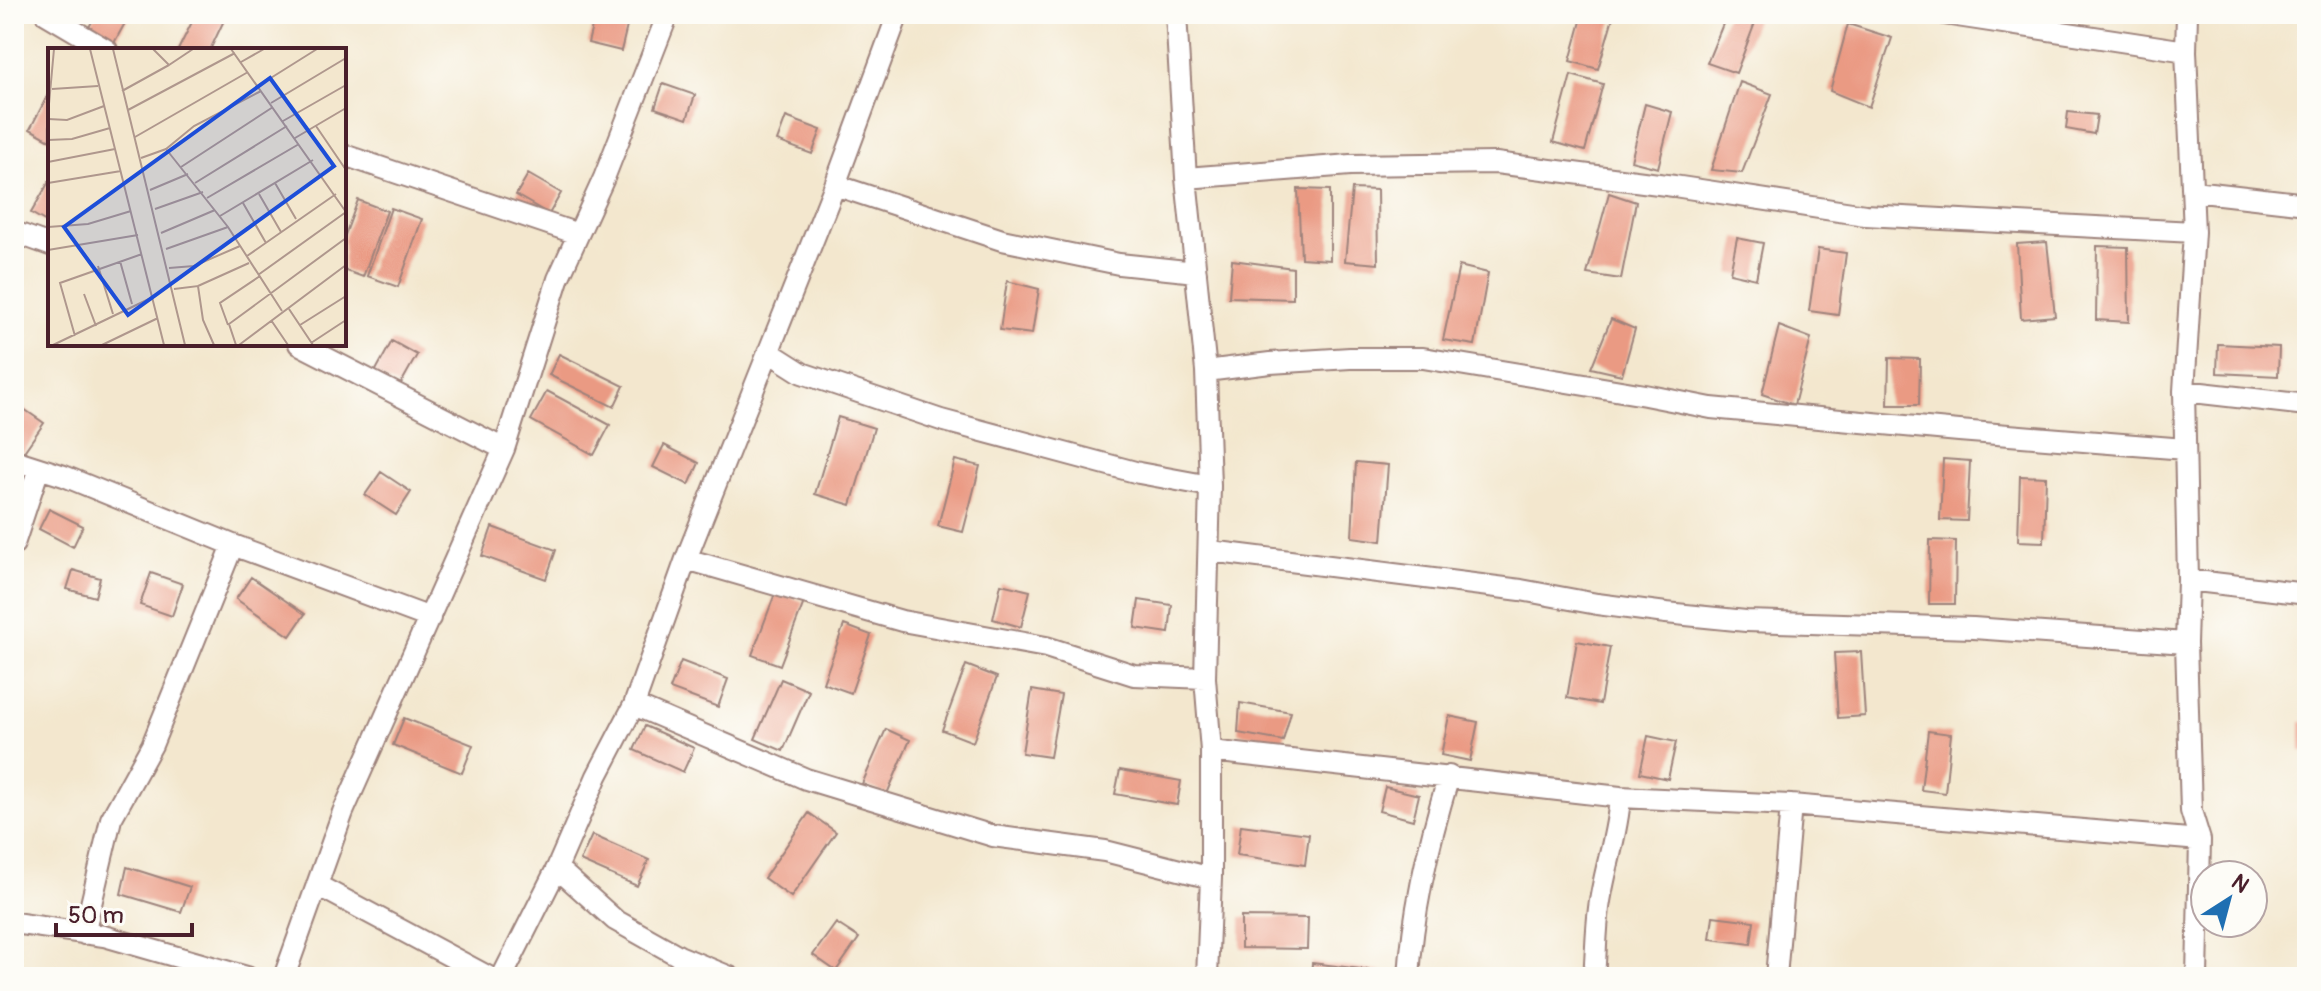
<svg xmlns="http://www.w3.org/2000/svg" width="2321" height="991" viewBox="0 0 2321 991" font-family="Pangolin,sans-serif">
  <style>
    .building { fill: #ea9a83 }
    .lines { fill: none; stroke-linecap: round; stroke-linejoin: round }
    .street-casing { stroke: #9e837c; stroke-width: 24 }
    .street { stroke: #fff; stroke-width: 20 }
    .inset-road { fill: none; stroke: #af978d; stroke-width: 2 }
    .view { fill: #1d4ed8; fill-opacity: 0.15; stroke: #1d4ed8; stroke-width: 4 }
    .inset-edge { fill: none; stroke: #4a1f2b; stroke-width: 4 }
  </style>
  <rect width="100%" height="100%" fill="#fdfcf7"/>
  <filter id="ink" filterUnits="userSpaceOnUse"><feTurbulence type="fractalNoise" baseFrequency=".0125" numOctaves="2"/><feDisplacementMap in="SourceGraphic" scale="16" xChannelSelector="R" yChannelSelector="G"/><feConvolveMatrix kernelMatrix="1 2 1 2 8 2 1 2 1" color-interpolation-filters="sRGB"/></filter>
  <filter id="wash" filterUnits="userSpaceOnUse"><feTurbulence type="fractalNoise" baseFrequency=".006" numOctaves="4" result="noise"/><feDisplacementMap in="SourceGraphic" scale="32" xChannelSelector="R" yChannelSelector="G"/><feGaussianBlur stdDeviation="1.8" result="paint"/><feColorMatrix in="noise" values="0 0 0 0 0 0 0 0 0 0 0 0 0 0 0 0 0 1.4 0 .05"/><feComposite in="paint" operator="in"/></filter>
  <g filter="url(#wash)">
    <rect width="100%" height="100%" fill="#f3e7ce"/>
    <g id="blocks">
      <path class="building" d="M96,14H130L114,43L88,29Z
        M196,14H227L210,50H178Z
        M1583,14H1614L1598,69L1570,61Z
        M1727,14H1740L1756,20L1736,73L1707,63Z
        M594,18L627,26L621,51L588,43Z
        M1848,24L1892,38L1869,107L1830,91Z
        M1571,75L1603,84L1585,151L1553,142Z
        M1740,82L1772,94L1742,173L1711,170Z
        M663,84L695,95L687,119L655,108Z
        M50,91V140L30,129Z
        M1645,104L1672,112L1658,168L1631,161Z
        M2068,112L2097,115L2094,134L2066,129Z
        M786,117L821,130L812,154L777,141Z
        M528,174L561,193L549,214L516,195Z
        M50,180V224L31,213Z
        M1298,189L1330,190V260L1301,258Z
        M1352,189L1377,190L1378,264L1345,261Z
        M1609,193L1636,202L1621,279L1587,274Z
        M358,200L387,211L363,277L344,270V238Z
        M391,208L422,219L398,287L367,276Z
        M1737,238L1763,243L1756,279L1730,273Z
        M2047,242L2055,316L2021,319L2017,244Z
        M2097,246L2128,247L2129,322L2096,320Z
        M1818,249L1846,253L1838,315L1809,311Z
        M1232,260L1293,268V299L1229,297Z
        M1459,266L1488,273L1475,345L1443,340Z
        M1007,281L1039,289L1032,334L1000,330Z
        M1611,319L1635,329L1622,375L1591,368Z
        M1779,326L1811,338L1794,405L1762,394Z
        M392,341L417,355L399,387L374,374Z
        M2218,344L2279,347L2278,376L2217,373Z
        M559,354L624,386L614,407L549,375Z
        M1889,358L1920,359L1919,405H1888Z
        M547,391L610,425L594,455L531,420Z
        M21,407L44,423L23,453L14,446V418Z
        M838,417L874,428L851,505L815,494Z
        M664,445L699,463L689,485L653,467Z
        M1943,459L1970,461L1967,521L1940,520Z
        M955,460L980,466L963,532L938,526Z
        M1356,462L1388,465L1382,541L1352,537Z
        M381,472L411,492L396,515L365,495Z
        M2020,476L2046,477L2044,542L2018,541Z
        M49,509L83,526L73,547L39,529Z
        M492,527L556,550L546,579L482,556Z
        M1930,540L1956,541L1955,604H1929Z
        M73,570L100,578L95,597L67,589Z
        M151,573L183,584L172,616L140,605Z
        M251,577L305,614L290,636L236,599Z
        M1001,584L1030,591L1021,627L993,619Z
        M776,591L804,602L780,665L752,655Z
        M1139,600L1172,605L1169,633L1135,628Z
        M844,625L871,635L851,693L823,683Z
        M1577,641L1610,647L1600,704L1567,698Z
        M1861,652L1865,716L1838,718L1834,653Z
        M681,661L728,679L718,707L670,689Z
        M966,665L997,677L973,742L942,730Z
        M781,679L809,691L783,751L755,739Z
        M1032,690L1061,695L1050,757L1022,753Z
        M1240,703L1291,712L1283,741L1238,733Z
        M1449,716L1478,722L1470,761L1441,755Z
        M404,718L473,745L462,773L393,745Z
        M2301,722H2307V751H2301Z
        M645,726L694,748L683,772L634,750Z
        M886,729L910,740L887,794L862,784Z
        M1928,731L1951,734L1945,793L1921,790Z
        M1648,736L1676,742L1668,779L1640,773Z
        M1120,770L1181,781L1177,805L1115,794Z
        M1385,787L1419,795L1413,820L1379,811Z
        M809,813L836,832L791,897L764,878Z
        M1241,825L1309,834L1305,865L1237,855Z
        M592,835L649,860L637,886L580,861Z
        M127,867L190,887L181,912L121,894Z
        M1713,916L1754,921L1751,944L1710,939Z
        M1241,917L1308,918L1307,949L1241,948Z
        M836,923L859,938L836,971L813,955Z
        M1312,963L1385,972V977H1311Z"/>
    </g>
  </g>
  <g filter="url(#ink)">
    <use href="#blocks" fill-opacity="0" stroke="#9e837c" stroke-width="2"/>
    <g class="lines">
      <defs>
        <path id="street" d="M46,14L107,50
          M1176,14L1186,178L1206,371L1210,486L1205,678L1211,751V878L1207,977
          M1944,14L2186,51
          M2187,14L2186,51L2194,232L2184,391L2188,580L2186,643L2191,811L2200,840L2197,977
          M344,155L578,234
          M1186,178L1350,165L1496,163L1674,186L1865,215L2194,232
          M835,185L1002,240L1119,264L1196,272
          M2193,191L2307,204
          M14,232L50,245
          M299,344L504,449
          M769,352L802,373L941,420L1139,473L1210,486
          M1206,371L1270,363L1350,358H1423L1645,395L1711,408L1959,431L2185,449
          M2184,391L2307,405
          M14,460L64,476L233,545L430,618
          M14,544L39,468
          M1210,551L1521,590L1597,604L1666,613L1746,621L1973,628L2186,643
          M686,559L902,621L1046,647L1134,675L1205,678
          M2188,580L2307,594
          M634,705L806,779L993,836L1105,851L1211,878
          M1211,751L1620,797L1791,805L2200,840
          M557,868L615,920L679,956L730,977
          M317,885L489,977
          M14,923L104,936L247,977
          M84,934L111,819L152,745L233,545
          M284,977L343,812L504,449L558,279L604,178L668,14
          M502,977L557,868L597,776L634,705L686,559L835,185L898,14
          M1409,977C1413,909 1429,841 1449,776
          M1594,977C1596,954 1596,931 1599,908C1604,870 1618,834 1620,797
          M1776,977L1791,805"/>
      </defs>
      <use href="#street" class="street-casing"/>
      <use href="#street" class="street"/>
    </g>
  </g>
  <g transform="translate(48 48)">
    <rect width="298" height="298" fill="#f3e7ce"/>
    <path class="inset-road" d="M42,1L116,297M65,1L137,297M105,1L121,17L145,1M183,1L298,164M193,14L216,1M210,38L269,1M4,41L50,38M74,43L121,17M223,55L298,10M80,62L187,5M0,67L6,1M0,71L19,72L56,58M235,73L298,37M268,78L298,122M87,89L200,24M247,90L298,60M0,92L24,91L62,80M118,101L180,179L234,263M93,110L118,101L146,78L213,43M0,114L67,101M133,119L225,59M0,135L73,123M147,135L239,78M227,135L248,171M102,142L140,126M211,146L233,184M159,150L251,96M195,155L218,195M107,161L155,144M172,168L265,112M0,179L40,176L83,163M113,185L167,162M118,201L180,179M0,202L90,187M199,208L288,146M72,213L84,256M50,218L65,266M121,220L146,218L192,198M210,227L298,164M150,238L201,215M126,241L150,238L155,272L166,297M36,246L48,278M241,261L265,297M223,272L240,297M180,277L172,255L212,228M252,277L298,248M27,288L12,235L94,206M263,295L298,272M5,297L105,249M54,297L110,270M188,297L181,276L298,190M191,297L298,217"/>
    <path class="view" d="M222,30L286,118L80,267L16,179Z"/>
    <rect width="298" height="298" class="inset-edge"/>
  </g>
  <rect width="2321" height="991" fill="none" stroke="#fdfcf7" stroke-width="48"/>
  <g transform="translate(2229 899) rotate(36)"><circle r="38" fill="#fdfcf7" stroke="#b5a4a5" stroke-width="2"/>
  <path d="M0-6L14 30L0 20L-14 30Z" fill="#1f6fb2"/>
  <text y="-12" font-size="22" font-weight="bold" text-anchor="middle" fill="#4a1f2b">N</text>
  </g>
  <path d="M56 923v12h136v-12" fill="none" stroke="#4a1f2b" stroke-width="4"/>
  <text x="68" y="923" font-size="24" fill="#4a1f2b" stroke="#fdfcf7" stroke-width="6" paint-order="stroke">50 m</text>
</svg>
